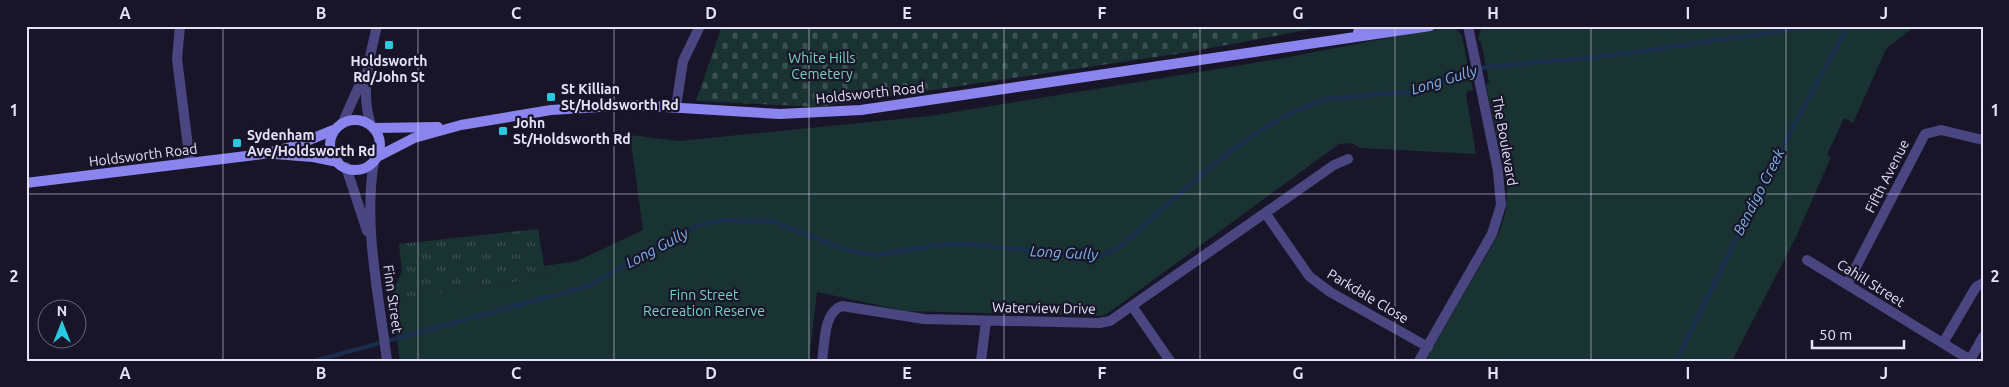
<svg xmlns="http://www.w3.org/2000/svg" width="2009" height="387" viewBox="0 0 2009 387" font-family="Ubuntu,sans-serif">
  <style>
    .grass { fill: url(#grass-tufts) }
    .cemetery { fill: url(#cemetery-stones) }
    .park { fill: #193332 }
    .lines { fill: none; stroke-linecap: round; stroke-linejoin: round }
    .stream { stroke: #192d4e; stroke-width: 4 }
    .minor { stroke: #4a4682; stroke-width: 10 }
    .tertiary { stroke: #4a4682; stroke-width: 10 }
    .secondary { stroke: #8a85ee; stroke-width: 10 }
    .grid { fill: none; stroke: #e5e1fb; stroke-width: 1; stroke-opacity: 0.55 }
    .poi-dot { fill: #27cae2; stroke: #191529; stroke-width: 2 }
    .labels { text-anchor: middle; stroke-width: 4.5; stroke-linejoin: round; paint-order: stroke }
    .park-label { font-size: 14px; fill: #75d3be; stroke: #191529 }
    .poi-label { font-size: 14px; font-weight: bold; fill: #e5e1fb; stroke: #191529; text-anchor: start }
    .street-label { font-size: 14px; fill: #e5e1fb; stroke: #191529 }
    .water-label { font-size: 15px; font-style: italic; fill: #7db6ed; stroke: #191529 }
    .neatline { fill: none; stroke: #e5e1fb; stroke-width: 2 }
    .grid-label { font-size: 16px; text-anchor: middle; font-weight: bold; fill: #e5e1fb }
  </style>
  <defs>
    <pattern id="grass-tufts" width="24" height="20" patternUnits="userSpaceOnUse" patternTransform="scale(1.25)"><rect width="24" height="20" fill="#193332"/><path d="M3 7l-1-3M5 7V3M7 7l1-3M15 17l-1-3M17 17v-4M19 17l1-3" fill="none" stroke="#3a5051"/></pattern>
    <pattern id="cemetery-stones" width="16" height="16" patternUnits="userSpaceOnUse" patternTransform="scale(1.25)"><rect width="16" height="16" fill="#193332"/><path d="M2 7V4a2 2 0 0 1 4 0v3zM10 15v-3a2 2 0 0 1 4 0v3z" fill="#3a5051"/></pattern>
  </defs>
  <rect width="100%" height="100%" fill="#191529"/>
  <path class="grass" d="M538,229L546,277L405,299L399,244Z"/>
  <path class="cemetery" d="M722,26H1328L1189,52L818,107L696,101Z"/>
  <path class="park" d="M1484,26H1915L1886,49L1853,123L1844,118L1827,155L1831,157L1796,237L1732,361H1425L1498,235L1506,211L1507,187L1486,84L1489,82L1481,42L1478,40L1480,31Z
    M1445,27L1456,29L1462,36L1473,90L1468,91L1466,94L1476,154L1360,148L1352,143L1339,144L1107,314L1101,316L905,311L817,292L809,361H400L392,302L393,291L402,271L406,298L546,277L544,266L577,261L643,230L630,135L679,141L930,116L1278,59Z"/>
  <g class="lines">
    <path class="stream" d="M314,361L588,286L672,239L700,225L725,220L772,221L847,250L875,255L947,244H973L1086,257L1105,255L1117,249C1182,194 1243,126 1326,99L1418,91L1461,73L1487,67L1608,56L1817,26
      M1676,361L1773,164L1848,26"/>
    <path class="minor" d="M180,26L177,59L190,162
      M676,107L683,61L700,26
      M1266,214L1309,276L1330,292L1428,347
      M1807,260L1972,361
      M1847,284L1925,134L1941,130L1983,140
      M1132,306L1170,361
      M1943,343L1976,287L1983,283
      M1970,360L1983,337
      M822,361C825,344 823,312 842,306L924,319L1099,323L1110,321L1334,165L1348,159
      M981,361L986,321
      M1419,361L1492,234L1501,205L1498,171L1468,26"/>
    <path class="tertiary" d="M342,124L364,75
      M371,125C360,92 369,60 377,26
      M374,161C363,227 379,295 387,361
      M346,167L367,231"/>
    <path class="secondary" d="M1358,32L1384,26
      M330 145a25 25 0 1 1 50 0a25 25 0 1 1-50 0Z
      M373,128L438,127
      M274,154L313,157L338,162
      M377,157L414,138L461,125L551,110L632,105L780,114L861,110L1430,26
      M26,183L263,154L294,146L336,129"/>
  </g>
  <path class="grid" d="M223,26V361M418,26V361M614,26V361M809,26V361M1004,26V361M1200,26V361M1395,26V361M1591,26V361M1786,26V361M26,194H1983"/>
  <g class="poi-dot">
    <rect x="384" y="40" width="10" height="10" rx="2.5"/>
    <rect x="546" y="92" width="10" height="10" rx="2.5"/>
    <rect x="498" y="126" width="10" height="10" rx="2.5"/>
    <rect x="232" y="138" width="10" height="10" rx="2.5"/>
  </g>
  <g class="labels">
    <g class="park-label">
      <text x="822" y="63">White Hills<tspan x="822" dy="16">Cemetery</tspan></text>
      <text x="704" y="300">Finn Street<tspan x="704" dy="16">Recreation Reserve</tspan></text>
    </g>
    <g class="poi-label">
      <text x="389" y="66" text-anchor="middle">Holdsworth<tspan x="389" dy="16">Rd/John St</tspan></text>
      <text x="561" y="94">St Killian<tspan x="561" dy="16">St/Holdsworth Rd</tspan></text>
      <text x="513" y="128">John<tspan x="513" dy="16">St/Holdsworth Rd</tspan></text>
      <text x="247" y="140">Sydenham<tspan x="247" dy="16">Ave/Holdsworth Rd</tspan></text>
    </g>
    <g class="street-label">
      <text transform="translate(870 93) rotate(-6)" y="5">Holdsworth Road</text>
      <text transform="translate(1505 141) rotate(80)" y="5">The Boulevard</text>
      <text transform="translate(143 155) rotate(-7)" y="5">Holdsworth Road</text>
      <text transform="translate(1887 176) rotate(-63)" y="5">Fifth Avenue</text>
      <text transform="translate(1871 283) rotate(32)" y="5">Cahill Street</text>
      <text transform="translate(1368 296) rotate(31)" y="5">Parkdale Close</text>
      <text transform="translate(393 299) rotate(82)" y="5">Finn Street</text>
      <text transform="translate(1044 308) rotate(1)" y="5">Waterview Drive</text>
    </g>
    <g class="water-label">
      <text transform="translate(1444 80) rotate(-17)" y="5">Long Gully</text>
      <text transform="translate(1759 192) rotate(-63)" y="5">Bendigo Creek</text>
      <text transform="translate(657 248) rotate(-28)" y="5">Long Gully</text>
      <text transform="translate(1064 253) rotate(3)" y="5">Long Gully</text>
    </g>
  </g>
  <rect width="2009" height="387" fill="none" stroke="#191529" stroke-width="55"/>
  <g transform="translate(62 324)"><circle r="24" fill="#191529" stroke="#6b677d"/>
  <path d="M0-4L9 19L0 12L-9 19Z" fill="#27cae2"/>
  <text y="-8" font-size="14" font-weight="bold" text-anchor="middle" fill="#e5e1fb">N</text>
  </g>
  <path d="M1812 340v8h92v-8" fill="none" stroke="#e5e1fb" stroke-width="2.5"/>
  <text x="1819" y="340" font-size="15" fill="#e5e1fb" stroke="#191529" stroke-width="4" paint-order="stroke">50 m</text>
  <rect x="28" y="28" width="1954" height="332" class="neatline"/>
  <g class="grid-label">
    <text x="125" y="19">A</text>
    <text x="321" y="19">B</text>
    <text x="516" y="19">C</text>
    <text x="711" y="19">D</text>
    <text x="907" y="19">E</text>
    <text x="1102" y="19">F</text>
    <text x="1298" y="19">G</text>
    <text x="1493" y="19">H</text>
    <text x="1688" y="19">I</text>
    <text x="1884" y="19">J</text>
    <text x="14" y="116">1</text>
    <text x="1995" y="116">1</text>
    <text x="14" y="282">2</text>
    <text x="1995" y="282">2</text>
    <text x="125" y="379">A</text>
    <text x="321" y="379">B</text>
    <text x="516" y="379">C</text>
    <text x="711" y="379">D</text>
    <text x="907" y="379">E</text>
    <text x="1102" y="379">F</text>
    <text x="1298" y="379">G</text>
    <text x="1493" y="379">H</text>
    <text x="1688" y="379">I</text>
    <text x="1884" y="379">J</text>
  </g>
</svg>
